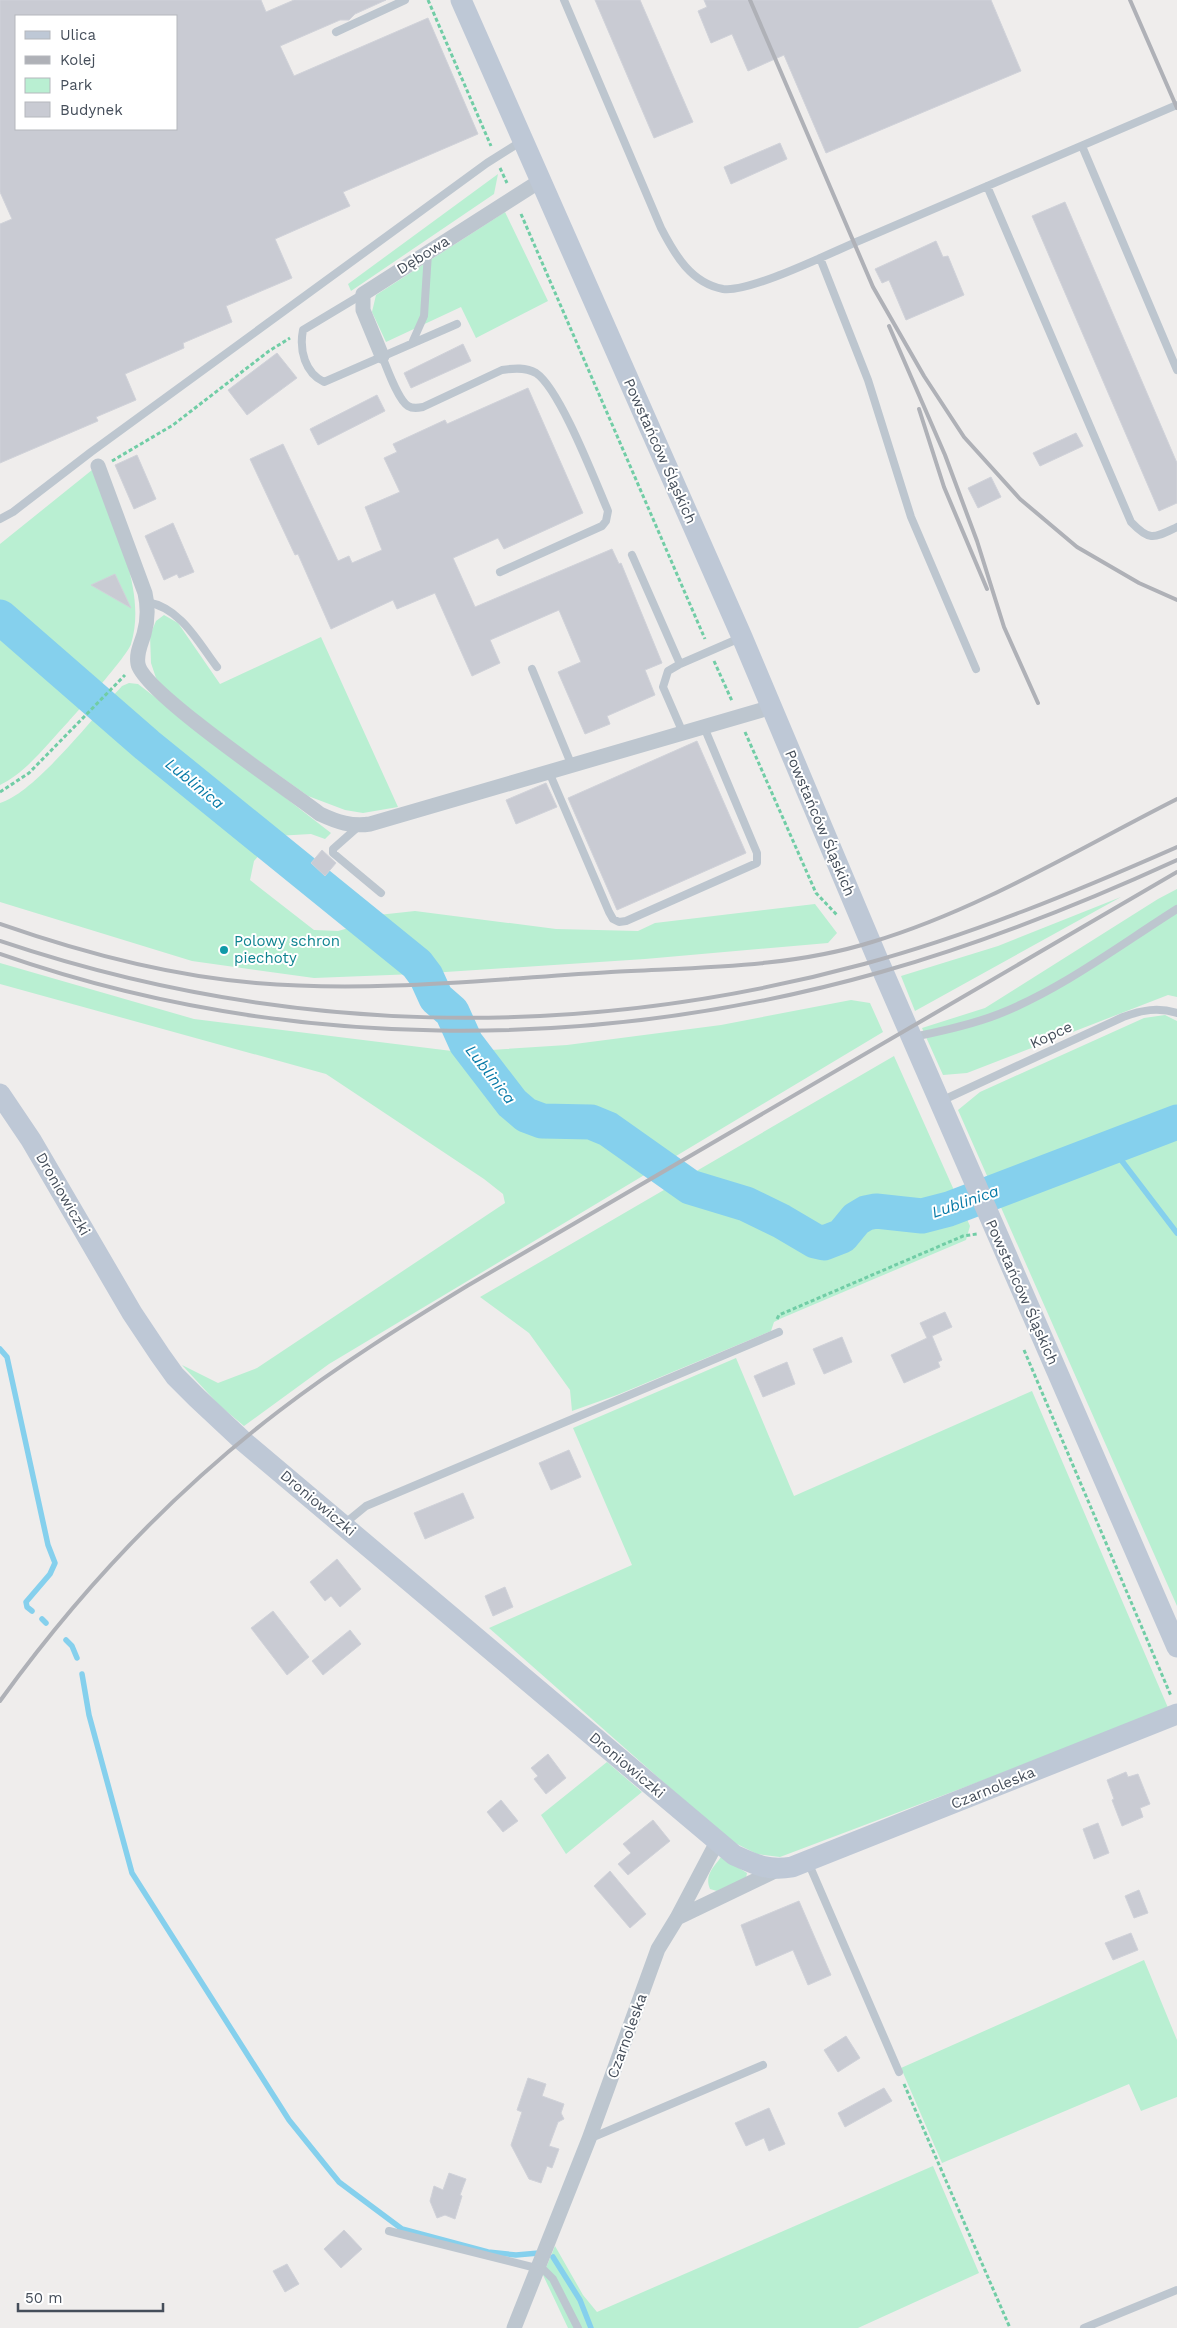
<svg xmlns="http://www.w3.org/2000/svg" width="1177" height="2328" viewBox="0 0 1177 2328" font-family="'Work Sans',sans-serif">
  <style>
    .green { fill: #b9efd2 }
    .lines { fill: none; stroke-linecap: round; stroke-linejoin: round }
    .stream { stroke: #85d0ed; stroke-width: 5.5 }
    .river { stroke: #85d0ed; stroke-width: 35 }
    .building { fill: #c9cbd3; stroke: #d0d2d9; fill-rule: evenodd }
    .path { stroke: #71cda6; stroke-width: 3; stroke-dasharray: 4 2.5; stroke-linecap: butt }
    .lane { stroke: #bdc6cf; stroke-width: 8 }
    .street { stroke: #bdc6cf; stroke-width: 15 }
    .secondary { stroke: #bec8d6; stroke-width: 21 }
    .rail { stroke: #afb1b7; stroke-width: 4 }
    .culture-dot { fill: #0f9aa8; stroke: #fff; stroke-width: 2 }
    .labels { text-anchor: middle; stroke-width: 4; stroke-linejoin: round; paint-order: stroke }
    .street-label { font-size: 15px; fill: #454e5a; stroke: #fff }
    .culture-label { font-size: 15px; fill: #0d838f; stroke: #fff; text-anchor: start }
    .water-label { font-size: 16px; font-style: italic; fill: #097ba8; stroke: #fff }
  </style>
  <rect width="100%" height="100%" fill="#efedec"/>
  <path class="green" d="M498,174L494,194L351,291L348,284Z
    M505,212L548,301L476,338L461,307L386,342L372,312L376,295Z
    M92,470C111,521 148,589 131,644C128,655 79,710 69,721C48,743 27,772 0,785V544Z
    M164,615L178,623L220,684L321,637L398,807L363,813L345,810L308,796L179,704L156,678L151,663L150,635L156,621Z
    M129,683L138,684L331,833L325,839L311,834L276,836L254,861L250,880L314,930L338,931L363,924L369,916L415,911L556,929L638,931L655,923L815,904L837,933L828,943L645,959L415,974L314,978L192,961L0,902V803C35,793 95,715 122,686Z
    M1177,889V997L1168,995L967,1073L943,1075L922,1028L985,1008L1158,899Z
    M1121,897L915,1011L901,976L998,946Z
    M0,963L194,1019L460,1052L567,1045L721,1025L851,1000L870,1003L883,1032L329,1364L244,1426L219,1405L182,1365L218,1383L257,1368L505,1203L503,1194L484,1179L326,1074L0,984Z
    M1165,1015L1177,1021V1606L958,1110L980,1092L1144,1018Z
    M894,1056L970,1226L966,1240L782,1318L774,1322L771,1331L617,1395L572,1411L570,1390L529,1333L480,1297Z
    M736,1358L794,1496L1032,1391L1169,1710L780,1857L757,1854L729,1840L489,1628L632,1565L573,1428Z
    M607,1762L642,1792L566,1854L541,1815Z
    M721,1857L747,1873L746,1878L717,1891L710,1889C704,1875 714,1867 721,1857Z
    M1144,1960L1177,2040V2097L1141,2111L1129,2084L942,2163L901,2068Z
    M933,2166L979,2273L858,2328H568L543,2275L555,2246L583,2295L597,2312Z"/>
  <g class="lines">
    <path class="stream" d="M1112,1148L1177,1233
      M0,1349L7,1357L48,1545L55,1563L50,1574L26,1602L27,1607L32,1611
      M42,1619L46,1623
      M66,1640L72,1646L77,1658
      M82,1674L89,1715L132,1873L289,2120L339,2182L402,2229L488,2252L516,2255L539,2253
      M553,2257L580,2300L591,2328"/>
    <path class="river" d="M0,617L147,745L417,964L426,976L436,998L452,1012L466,1043L512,1103L526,1115L542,1121L591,1122L608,1129L690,1187L746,1204L781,1221L815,1241L824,1243L842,1236L856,1219L866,1213L876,1211L922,1216L949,1209L1177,1122"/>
  </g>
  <path class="building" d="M0,0H261L266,12L294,0H386L355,14L349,20H340L280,46L294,76L428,18L478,134L343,192L350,206L275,239L292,278L226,306L232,322L183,343L184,348L125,374L136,400L96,417L98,421L0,463V224L12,219L0,192ZM16,16H176V129H16Z
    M595,0H640L693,122L654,138Z
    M704,0H991L1021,71L826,153L784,55L748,71L732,34L711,43L698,11L707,7Z
    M780,143L787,159L731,184L724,167Z
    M1065,202L1177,463V503L1159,511L1032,216Z
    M936,241L943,257L948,256L964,295L906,320L889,280L882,283L875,269Z
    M463,344L471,361L411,388L404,373Z
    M277,353L297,378L247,415L228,390Z
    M528,388L583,513L504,549L498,538L453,558L475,607L612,549L619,564L621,563L662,663L645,670L655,695L607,716L610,724L585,734L558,672L581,662L559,610L490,640L500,663L472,676L435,593L397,609L393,600L331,629L298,554L295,555L250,459L283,444L338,561L349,556L352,563L382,550L365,507L400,492L384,458L397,452L393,444L445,420L447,424Z
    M377,395L385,411L318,445L310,429Z
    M1076,433L1083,446L1040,466L1033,453Z
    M137,455L156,499L134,509L115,465Z
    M991,477L1001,497L978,508L968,488Z
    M173,523L194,572L179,578L177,574L164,580L145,536Z
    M115,574L131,608L91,585Z
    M697,741L746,853L617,910L568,798Z
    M546,783L557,807L516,824L506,800Z
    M322,850L336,863L325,876L311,863Z
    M945,1312L952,1327L932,1336L942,1360L938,1362L940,1367L904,1383L891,1355L927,1338L920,1323Z
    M842,1337L852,1362L824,1374L813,1349Z
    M787,1362L795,1384L763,1397L754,1376Z
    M569,1450L581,1477L551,1490L539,1463Z
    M463,1493L474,1518L425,1539L414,1513Z
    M337,1559L361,1589L340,1607L331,1596L325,1601L310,1582Z
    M505,1587L513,1607L493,1616L485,1596Z
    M273,1611L309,1657L287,1675L251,1628Z
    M350,1630L361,1644L323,1675L312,1661Z
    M548,1754L566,1778L546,1794L534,1779L538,1776L531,1768Z
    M1126,1772L1128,1777L1138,1774L1150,1804L1140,1808L1143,1817L1122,1826L1112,1800L1114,1799L1107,1780Z
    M501,1800L518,1821L503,1832L487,1812Z
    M653,1820L670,1841L628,1875L618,1864L631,1853L623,1844Z
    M1098,1823L1109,1853L1094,1859L1083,1829Z
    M610,1871L646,1914L630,1928L594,1886Z
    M1139,1890L1148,1913L1134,1918L1125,1896Z
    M799,1901L831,1975L808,1985L793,1950L756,1966L741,1925Z
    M1131,1933L1138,1950L1113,1960L1105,1943Z
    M846,2036L860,2058L838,2072L824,2050Z
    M528,2078L546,2084L542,2096L564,2104L561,2113L564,2119L558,2122L549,2146L559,2149L552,2168L547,2166L541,2183L529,2179L511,2145L522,2112L517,2110Z
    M884,2088L892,2101L845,2127L838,2113Z
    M769,2108L785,2144L769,2151L764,2138L746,2146L735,2123Z
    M449,2173L466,2179L460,2195L462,2196L455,2219L445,2215L437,2218L430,2201L434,2186L443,2190Z
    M344,2230L362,2249L341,2268L324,2249Z
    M287,2264L299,2284L285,2292L273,2271Z"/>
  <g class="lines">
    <path class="path" d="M428,0L491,146
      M500,168L507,183
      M521,214L705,639
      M112,461L173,425L269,351L290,338
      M714,661L732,701
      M745,732L816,893L837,915
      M0,792L29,773L125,675
      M777,1319L779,1315L963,1236L977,1234
      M1024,1350L1171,1696
      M904,2084L1010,2328"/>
    <path class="lane" d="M564,0L661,228C675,255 691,283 723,289C750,293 832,252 861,240C966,195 1072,150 1177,105
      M336,32L405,0
      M1082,146L1177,370
      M987,186L1131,522C1150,542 1154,538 1177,527
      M820,258L868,380L911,517L976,669
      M363,294L303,330C299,350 305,373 324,382L457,324
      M412,343L424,316L428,253
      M382,356C387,368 398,400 408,406C413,409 418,408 423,407L502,370C514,368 526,367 536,373C560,389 595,481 608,511L606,521L602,526L500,572
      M0,519L13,512L91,452L487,163L522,141
      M632,555L680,664L740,638
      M147,602C181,608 198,642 217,667
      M680,664L668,671L663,687L683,733
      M532,669L572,766
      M549,772L609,912L613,919L619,922L626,921L757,863V853L704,727
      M359,826L333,849V853L381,893
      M913,1037C943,1031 971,1025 999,1014C1062,989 1120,945 1177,909
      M941,1101L1123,1017C1142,1010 1158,1007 1177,1013
      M344,1524L366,1506L779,1332
      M808,1862L899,2072
      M591,2138L763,2065
      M389,2231L544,2270L553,2279L578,2328
      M1084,2328L1177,2290"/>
    <path class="street" d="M382,356L363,310V294L540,181
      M98,466L145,593C148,606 148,620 144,634C141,644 136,653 138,664C143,692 290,791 320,814C337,822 352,827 370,824L772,707
      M677,1918L777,1870
      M514,2328L589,2139L658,1949L677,1918L717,1842"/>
    <path class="secondary" d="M461,0L742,637L878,960L1177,1647
      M0,1094L31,1140L132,1313L160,1355L175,1376L197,1398L243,1441L734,1855C756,1865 768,1871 792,1867L1177,1714"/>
    <path class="rail" d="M750,0L873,287L924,376L964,437L1020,499L1077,547L1139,583L1177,600
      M1130,0L1177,108
      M889,326L945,455L977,541L1004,627L1038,703
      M919,409L944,487L987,589
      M0,924C83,953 168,976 256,983C374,993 494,979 611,972C698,967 789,968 872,942C979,910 1078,849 1177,799
      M0,941C282,1036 576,1042 864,964C971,935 1075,892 1177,847
      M0,954C283,1053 594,1053 881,972C983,943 1081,904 1177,860
      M0,1701C78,1593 173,1492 279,1411C339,1365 403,1325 467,1286L1177,872"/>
  </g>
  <circle class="culture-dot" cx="224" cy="950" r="5"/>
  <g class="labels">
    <g class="street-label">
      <text transform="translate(423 255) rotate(-32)" y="5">Dębowa</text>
      <text transform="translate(660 451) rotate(66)" y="5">Powstańców Śląskich</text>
      <text transform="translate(820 823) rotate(67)" y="5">Powstańców Śląskich</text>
      <text transform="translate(1051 1035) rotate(-25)" y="5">Kopce</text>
      <text transform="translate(63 1194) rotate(60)" y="5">Droniowiczki</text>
      <text transform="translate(1022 1292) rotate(66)" y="5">Powstańców Śląskich</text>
      <text transform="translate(318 1503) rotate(40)" y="5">Droniowiczki</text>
      <text transform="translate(627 1765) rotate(40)" y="5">Droniowiczki</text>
      <text transform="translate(993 1788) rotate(-22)" y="5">Czarnoleska</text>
      <text transform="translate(627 2036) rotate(-70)" y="5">Czarnoleska</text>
    </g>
    <g class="culture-label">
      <text x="234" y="946">Polowy schron<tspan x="234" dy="17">piechoty</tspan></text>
    </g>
    <g class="water-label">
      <text transform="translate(195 783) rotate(39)" y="6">Lublinica</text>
      <text transform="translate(491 1074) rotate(52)" y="6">Lublinica</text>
      <text transform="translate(965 1201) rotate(-19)" y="6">Lublinica</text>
    </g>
  </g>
  <rect x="15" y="15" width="162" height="115" fill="#ffffff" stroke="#b5b8bd"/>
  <rect x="25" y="31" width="25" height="8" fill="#bec8d6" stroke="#b5b8bd"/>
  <text x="60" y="40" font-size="15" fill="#454e5a">Ulica</text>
  <rect x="25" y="56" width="25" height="8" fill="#afb1b7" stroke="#b5b8bd"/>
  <text x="60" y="65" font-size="15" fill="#454e5a">Kolej</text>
  <rect x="25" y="78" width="25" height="15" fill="#b9efd2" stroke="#b5b8bd"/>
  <text x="60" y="90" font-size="15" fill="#454e5a">Park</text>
  <rect x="25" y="102" width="25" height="15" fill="#c9cbd3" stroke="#b5b8bd"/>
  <text x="60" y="115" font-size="15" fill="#454e5a">Budynek</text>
  <path d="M18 2303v8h145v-8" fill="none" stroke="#454e5a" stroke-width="2.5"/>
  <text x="25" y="2303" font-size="15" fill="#454e5a" stroke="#ffffff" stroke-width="4" paint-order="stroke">50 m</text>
</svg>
